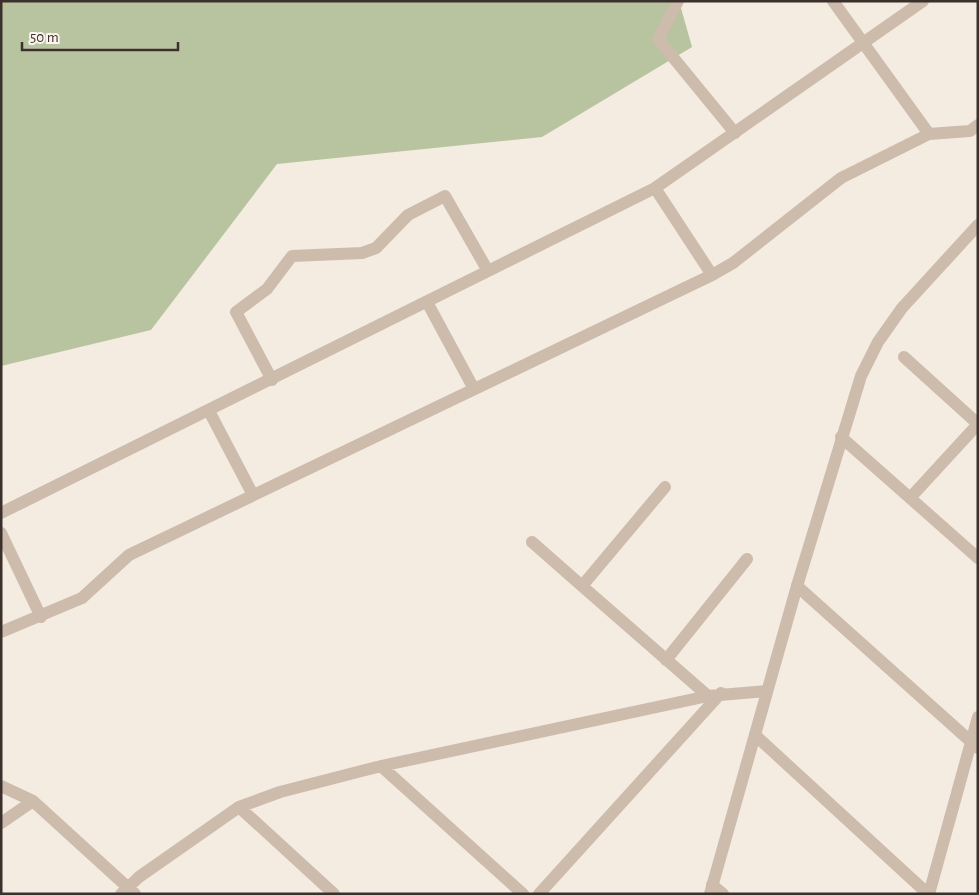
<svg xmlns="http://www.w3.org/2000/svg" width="979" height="895" viewBox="0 0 979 895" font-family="'Alegreya Sans',sans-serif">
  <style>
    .green { fill: #b8c4a0 }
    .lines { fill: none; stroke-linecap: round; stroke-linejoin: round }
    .minor { stroke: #cdbbac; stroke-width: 12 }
    .tertiary { stroke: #cdbbac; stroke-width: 12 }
  </style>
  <rect width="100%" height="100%" fill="#f4ebe1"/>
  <path class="green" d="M1,1H679L692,47L542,137L277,164L151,330L1,366Z"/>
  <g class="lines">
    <path class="minor" d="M678,1L658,39L735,133
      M833,1L929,134L970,131L978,125
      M655,188L712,275
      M427,302L474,389
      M904,357L978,424
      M272,380L236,312L267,289L292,256L362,253L376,248L408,215L445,196L488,271
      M209,411L253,495
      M841,437L978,558
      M665,487L582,586L708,696
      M910,498L978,424
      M1,513L655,188L923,1
      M1,533L41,617
      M532,542L582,586
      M797,586L978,748
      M1,632L82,598L129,555L712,275L733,263L841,178L929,134
      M666,660L747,559
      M755,735L928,894
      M381,766L523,894
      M1,786L33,801L135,894
      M239,807L334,894
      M1,823L33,801
      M712,885L723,894
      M121,894L139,877L239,807L280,792L381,766L708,696L767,691
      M539,894L721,693
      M929,894L978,717"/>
    <path class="tertiary" d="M710,894L797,586L861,376L878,342L902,308L978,225"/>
  </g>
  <rect width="979" height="895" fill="none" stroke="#3b302b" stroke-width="5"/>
  <path d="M22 42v8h156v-8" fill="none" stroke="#3b302b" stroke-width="2.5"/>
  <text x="30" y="42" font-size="15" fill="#3b302b" stroke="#fbf5ee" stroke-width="4" paint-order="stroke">50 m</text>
</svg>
